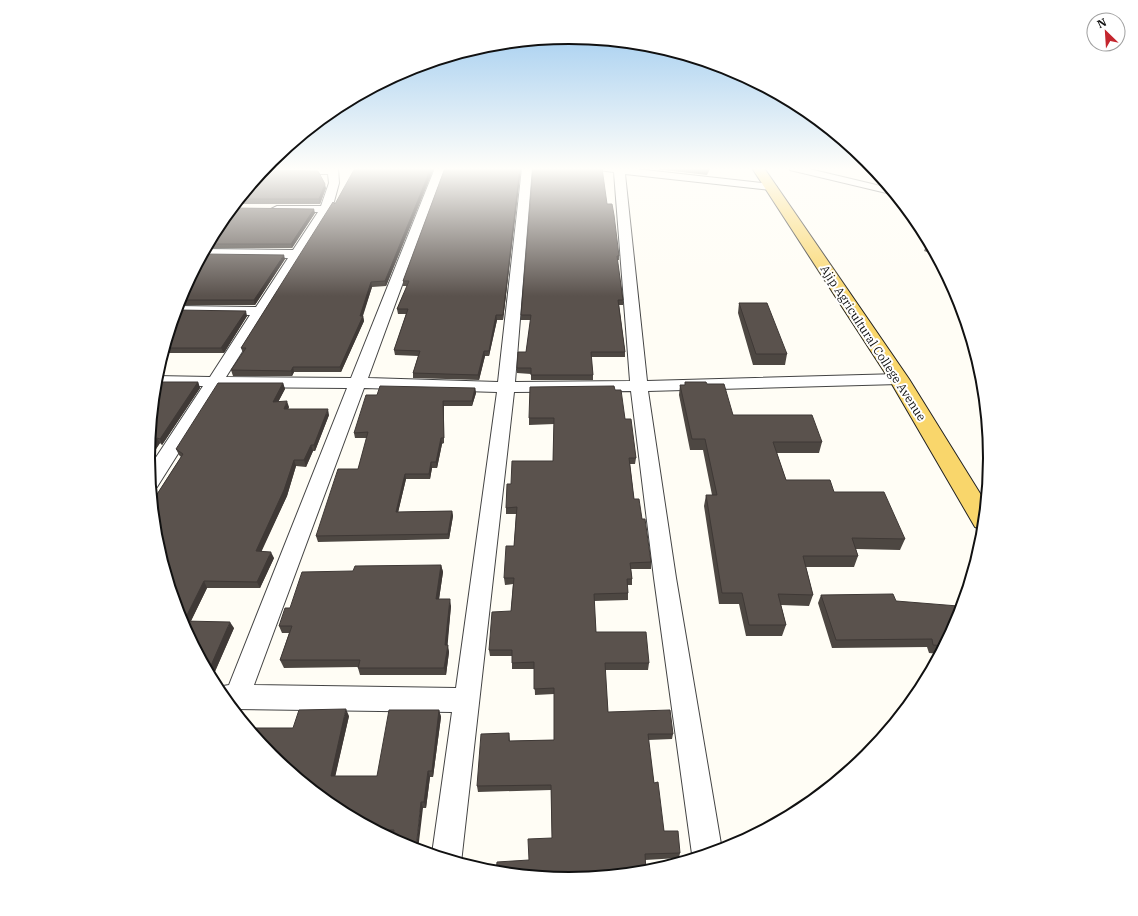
<svg xmlns="http://www.w3.org/2000/svg" width="1138" height="916" viewBox="0 0 1138 916" font-family="'IBM Plex Serif',serif">
  <style>
    .lines { fill: none; stroke-linecap: round; stroke-linejoin: round }
    .street-casing { stroke: #444; stroke-width: 2 }
    .primary-casing { stroke: #222; stroke-width: 2 }
    .street { fill: #fff; fill-rule: evenodd }
    .primary { fill: #f9d66b; fill-rule: evenodd }
    .wall { fill: #4d4742 }
    .shaded-wall { fill: #3f3936 }
    .building { fill: #5a524d; stroke: #3f3936 }
    .labels { text-anchor: middle; stroke-width: 4; stroke-linejoin: round; paint-order: stroke }
    .street-label { font-size: 12px; fill: #111; stroke: #fff }
    .rim { fill: none; stroke: #111; stroke-width: 2 }
  </style>
  <rect width="100%" height="100%" fill="#fffdf5"/>
  <g class="lines">
    <defs>
      <path id="street" d="M265,168H338L339,183L332,209L226,377L351,378L435,168H445L368,378L498,382L522,168H532L515,382L630,381L614,172L598,170L597,168H627L771,184L777,187L771,190L625,174L647,381L899,374L905,375L907,379L905,383L899,384L648,391L676,578L722,850L693,858L692,854L654,578L631,391L514,392L461,863L432,854L452,712L233,709L217,687L229,685L347,388L220,387L157,487L151,489L149,468L203,386H156V376L210,377L250,315L176,314L177,306L256,307L288,258L202,257L206,249L293,250L318,212H277L271,209L277,206H321L329,183L328,174H260ZM364,388L497,392L456,688L254,685Z
        M789,168H805L889,188L895,195L790,170Z"/>
      <path id="primary" d="M752,168H764L909,379L986,503L983,530L975,527L889,379Z"/>
    </defs>
    <use href="#street" class="street-casing"/>
    <use href="#primary" class="primary-casing"/>
    <use href="#street" class="street"/>
    <use href="#primary" class="primary"/>
  </g>
  <path class="wall" d="M434,168L386,286L372,287L363,316L364,321L341,372H294L292,376H233L231,370L243,353L241,348L335,204Z
    M445,168H522H521L503,320H497L489,356H485L479,380L413,378V373L418,356L395,355L394,350L406,314H398L397,309L407,286H403V281Z
    M647,168H710L707,175Z
    M263,170L326,188L320,204H236Z
    M607,204L619,256V260H617L623,300V305H619L625,352V357H591L593,375V380H531V374L517,373V368L526,352L531,320H521V315Z
    M315,213L292,248H206L219,224Z
    M928,241L936,255L924,251Z
    M285,259L255,305H178L180,297Z
    M739,303L787,354L785,365H753L738,313Z
    M176,310L247,316L224,353H163Z
    M156,382H198L200,388L162,445L160,443L148,461V458Z
    M685,382L707,384L733,415L822,442L819,453H777L786,480L834,492L905,539L900,550L856,549L858,556L854,567H806L813,595L809,606L781,605L786,625L782,636H746L739,604H719L704,506L706,495H712L703,450H690L679,395L680,385H685Z
    M283,383L285,389L278,402L289,407L288,409L329,415L315,451H313L306,467L296,466L287,496L261,551L274,558L260,588H207L191,621L234,628L213,676H210L180,619L155,517H154L152,502L181,457L179,455L176,449Z
    M475,388L476,393L472,406H444V443L442,444L437,468H432L430,479H406L398,512L452,511L453,516L449,539L318,542L316,536L358,469L367,438H355L354,433L377,395Z
    M615,390L625,419L636,458L635,464H630L634,499L642,519L651,562V569H631L632,579V585H627L628,593V600L594,601L596,632L649,663L648,670H605L608,712L673,734L672,739L648,740L654,783L664,831L680,853L679,858L645,860H529L552,838L551,790L478,792L477,786L509,733L510,741L554,740V694L535,695L534,669H512V656H490L489,650L511,611L513,584L505,585L504,578L514,546L516,514H506V508L511,484L553,461L554,424L529,425V418Z
    M441,565L443,572L439,599L451,606L447,645L449,652L446,675H360L358,668V667L284,668L280,660L289,633H282L279,626L290,608L353,571Z
    M821,595L896,601L958,619L939,654L929,653L927,647L832,648L818,603Z
    M439,710L441,717L433,777H430L426,808H423L393,836H387L335,808L293,728L349,716L335,776H377Z"/>
  <path class="shaded-wall" d="M431,168H434L386,286L385,281Z
    M520,168H522H521L503,320V315Z
    M709,168H710L707,175L708,171Z
    M325,184L326,188L320,204L319,199Z
    M314,209L315,213L292,248L291,244Z
    M284,255L285,259L255,305L254,300Z
    M371,282L372,287L361,320L363,316L364,321L341,372L340,367L360,316Z
    M246,311L247,316L224,353L221,348Z
    M496,315L497,320L489,356V351Z
    M484,351L485,356L479,380L478,375Z
    M293,367L294,372L292,376L291,371Z
    M198,382L200,388L162,445L160,439Z
    M283,383L285,389L275,408L273,402Z
    M475,388L476,393L472,406V401Z
    M287,401L289,407L286,415L284,409Z
    M443,401L444,406V443V438Z
    M328,409L329,415L315,451L314,445Z
    M157,438L160,443L148,461L149,450Z
    M441,438L442,444L437,468L436,462Z
    M311,445L313,451L306,467L304,460Z
    M294,460L296,466L287,496L259,557L256,551Z
    M431,462L432,468L430,479L429,474Z
    M405,474L406,479L397,517L396,512Z
    M452,511L453,516L449,539L448,534Z
    M271,552L274,558L260,588L257,582Z
    M441,565L443,572L438,606L436,599Z
    M204,581L207,588L188,627L184,621Z
    M450,599L451,606L447,652L445,645Z
    M230,622L234,628L213,676L209,670Z
    M448,645L449,652L446,675L444,668Z
    M346,709L349,716L334,782L331,776Z
    M439,710L441,717L433,777L432,771Z
    M428,771L430,777L426,808L424,802Z
    M421,802L423,808L418,850L416,849Z"/>
  <path class="building" d="M355,168H431L385,281L371,282L360,316H363L340,367H293L291,371L231,370L246,348H241L333,202L335,204Z
    M445,168H520L503,315H496L489,351H484L478,375L413,373L420,351L394,350L408,309H397L409,281H403Z
    M533,168H602L607,204H612L614,215L619,256H617L623,300H618L625,352H591L593,375H531V368H517L518,352H526L531,315H521Z
    M679,168H709L708,171Z
    M263,170L318,171L325,184L319,199H239Z
    M232,208L314,209L291,244H209L219,224Z
    M203,254L284,255L254,300H179L180,297Z
    M739,303H767L787,354H756Z
    M176,310L246,311L221,348H165Z
    M156,382H198L160,439L157,438L149,450Z
    M685,382H706L707,384H724L733,415H812L822,442H773L786,480H830L834,492H884L905,539L852,538L858,556H803L813,595L778,594L786,625H749L742,593H722L706,495H717L705,439H692L680,385H685Z
    M218,383H283L273,402L287,401L284,409H328L314,445H311L304,460H294L284,490L256,551L271,552L257,582L204,581L184,621L230,622L209,670H207L180,619L156,540L154,518L159,511H153L152,502L183,454L176,449Z
    M380,386L475,388L472,401H443L444,438H441L436,462H431L429,474H405L396,512L452,511L448,534L316,536L338,469H358L368,432L354,433L366,395H377Z
    M614,386L615,390H621L625,419H631L636,458H629L634,499H639L642,519H645L651,562L630,563L632,579H627L628,593L594,594L596,632H646L649,663H605L608,712L670,710L673,734H648L654,783L658,782L664,831H678L680,853L645,854L646,871L569,879L496,872L497,862L529,860L528,839L552,838L551,785L477,786L481,734L509,733V741L554,740V688L534,689V662L512,663V650H489L492,612L511,611L514,578H504L506,546H514L517,507L506,508L507,484H511L512,461H553L554,418H529L530,387Z
    M441,565L436,599H450L445,645H448L444,668H358L360,660H280L292,626H279L285,608H290L302,572L353,571L355,566Z
    M893,594L896,601L958,606L960,611L958,619L944,646L933,645L932,639L836,640L821,595Z
    M346,709L331,776H377L389,710H439L432,771H428L424,802H421L416,849L408,847L393,839L394,830H377L335,808L271,756L249,728H293L299,710Z"/>
  <linearGradient id="sky" x2="0" y2="1"><stop stop-color="#95c6ee"/><stop offset="0.57" stop-color="#fffefa"/><stop offset="1" stop-color="#fffefa" stop-opacity="0"/></linearGradient>
  <rect width="1138" height="296" fill="url(#sky)"/>
  <g class="labels">
    <g class="street-label">
      <text transform="translate(873 343) rotate(57)" y="4">Ajip Agricultural College Avenue</text>
    </g>
  </g>
  <path d="M0 0H1138V916H0ZM155 458a414 414 0 1 1 828 0a414 414 0 1 1-828 0Z" fill="#fff" fill-rule="evenodd"/>
  <path class="rim" d="M155 458a414 414 0 1 1 828 0a414 414 0 1 1-828 0Z"/>
  <g transform="translate(1106 32) rotate(335)"><circle r="19" fill="#ffffff" stroke="#a0a0a0"/>
  <path d="M0-3L7 15L0 10L-7 15Z" fill="#c4262e"/>
  <text y="-6" font-size="11" font-weight="bold" text-anchor="middle" fill="#111111">N</text>
  </g>
</svg>
